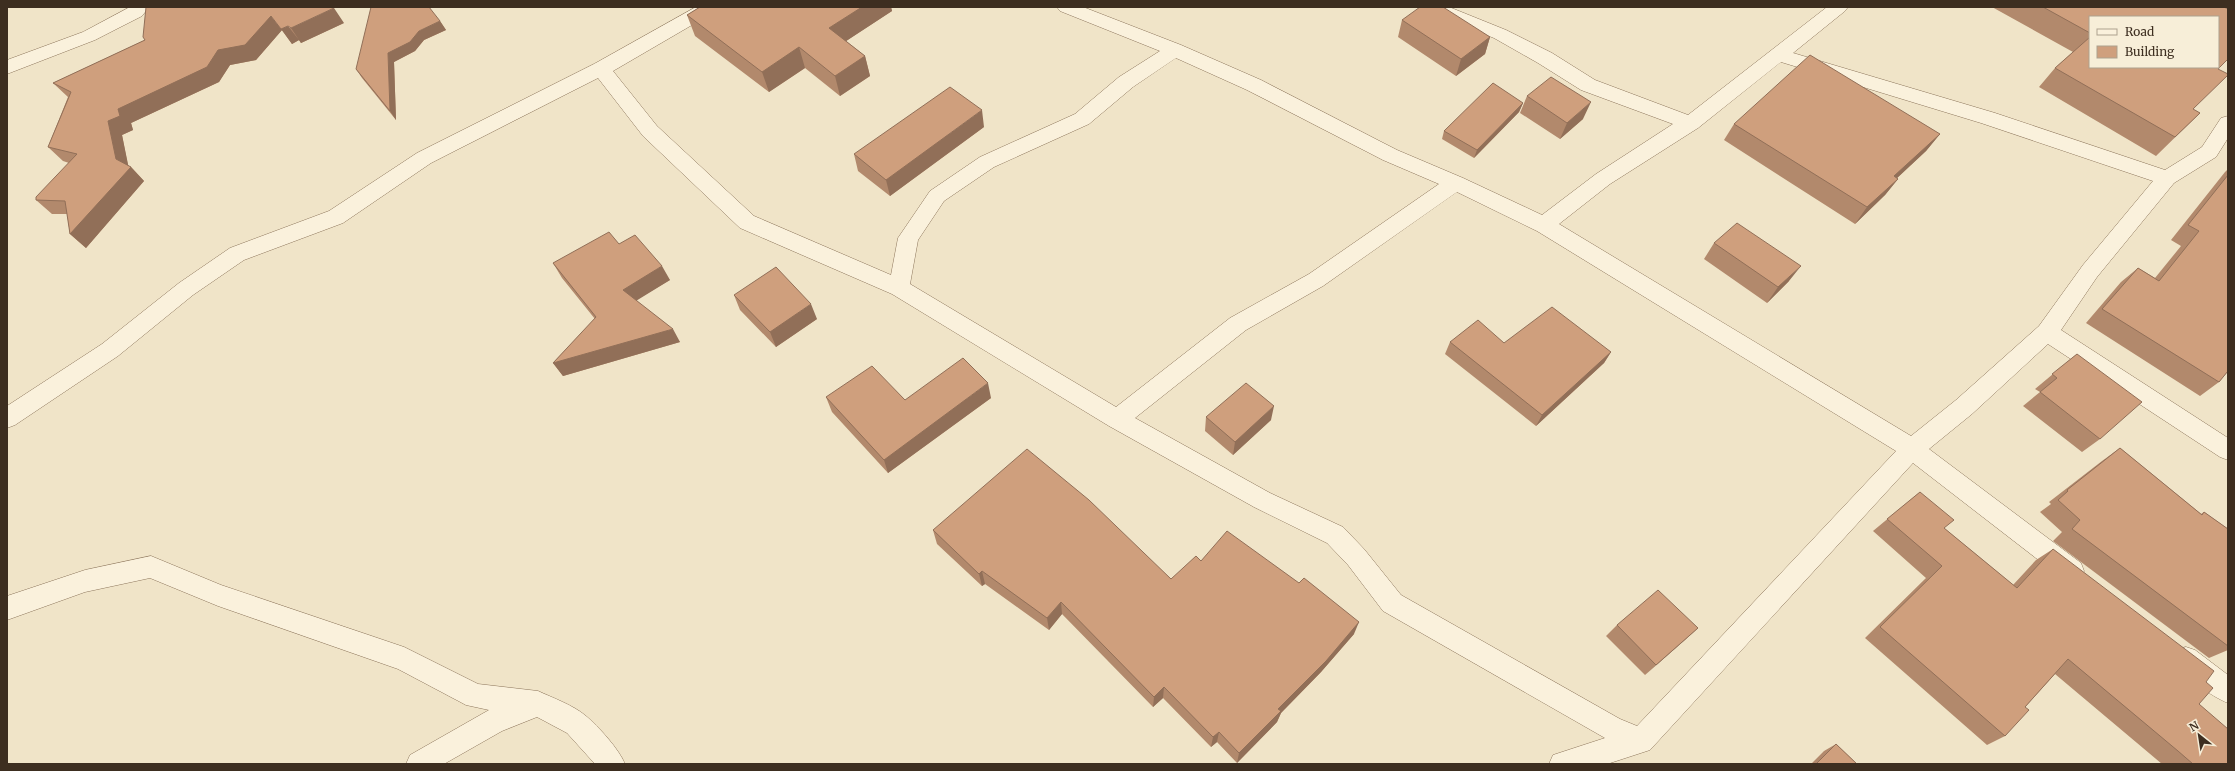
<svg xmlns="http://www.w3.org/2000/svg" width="2235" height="771" viewBox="0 0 2235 771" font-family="Merriweather,serif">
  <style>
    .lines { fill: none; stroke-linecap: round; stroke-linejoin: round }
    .minor-casing { stroke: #8d765c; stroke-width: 1 }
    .minor { fill: #faf1dc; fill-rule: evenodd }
    .wall { fill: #b2896c; fill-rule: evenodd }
    .shaded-wall { fill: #916f58 }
    .building { fill: #cf9f7d; stroke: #916f58 }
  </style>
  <rect width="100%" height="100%" fill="#f0e4c8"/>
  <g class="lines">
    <defs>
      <path id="minor" d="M130,7H149L142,16L95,40L7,74V60L83,32Z
        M696,7H719L716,11L613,71L657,126L754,216L891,275L898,238L930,191L980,157L1075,114L1119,77L1160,51L1060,11L1057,7H1083L1181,45L1261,80L1397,150L1463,178L1542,215L1596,174L1673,124L1581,90L1538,63L1494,38L1426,11L1423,7H1449L1506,30L1552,53L1595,80L1688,115L1827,7H1848L1845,11L1793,53L1995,113L2165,170L2202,147L2221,118L2228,116V138L2216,157L2174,183L2097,277L2061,330L2228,438V460L2220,457L2048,344L1972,414L1929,449L2081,563L2084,571L2081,579L2072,582L2063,579L1913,463L1650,750L1607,764H1549L1553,755L1605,738L1383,611L1348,565L1327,543L1254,507L1109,426L892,294L740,228L643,136L598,78L431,163L343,223L244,260L193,295L118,356L15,425L7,428V406L102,344L179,283L230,248L329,211L417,153L594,64ZM1176,58L1247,90L1383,160L1439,184L1309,274L1230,318L1116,407L910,284L918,240L944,201L994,167L1089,124L1133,87ZM1781,62L1981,123L2153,181L2083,265L2039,326L1956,400L1911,436L1559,224L1610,184L1698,128ZM1457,192L1537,231L1896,451L1637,726L1620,719L1401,595L1364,549L1343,527L1270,493L1135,418L1246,330L1323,286Z
        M151,556L221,585L404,647L478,684L538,691C553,698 573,705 586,716C598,726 619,749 625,764H595L567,733L537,717L502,731L444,764H406L410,755L489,710L466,705L398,669L218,606L150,578L85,592L7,620V596L85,570Z
        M2186,647L2195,650L2228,675V703C2212,697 2180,674 2173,659L2177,650Z"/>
    </defs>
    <use href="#minor" class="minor-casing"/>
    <use href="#minor" class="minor"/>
  </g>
  <path class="wall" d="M700,7H891L892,11L846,41L865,56L870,76L840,96L805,68L769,92L695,36L687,15Z
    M1992,7H2224L2218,69L2193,109L2200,113L2156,156L2039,87L2055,68L2073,52ZM2090,17L2218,67H2090Z
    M1402,20L1490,37L1485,54L1456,76L1398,37Z
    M440,21L446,30L424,40L415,51L394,62L396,120L362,78L356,69Z
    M344,23L301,43L299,40L292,44L282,30L256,60L230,65L219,82L131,123L133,130L122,135L128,166L131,167L144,181L86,248L70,234L67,214H52L36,200L69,163L63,161L48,147L68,97L53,83L145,40Z
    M1527,96L1583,119L1560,139L1520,113Z
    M1523,103L1519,112L1474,158L1442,139L1444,131Z
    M1734,124L1940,134L1926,151L1897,178L1898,179L1885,195L1855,224L1724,140Z
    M984,127L890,196L858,171L854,154Z
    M2228,169V371L2219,382L2200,396L2086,323L2121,282L2138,268L2155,278L2181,246L2171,240L2225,172Z
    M1714,243L1789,281L1767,303L1704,259Z
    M619,244L670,280L636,300L680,342L563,376L553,363L595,319L562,278L553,263Z
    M734,295L817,319L776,347L740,310Z
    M1450,342L1504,343L1611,352L1604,363L1536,426L1445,354Z
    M2077,354L2100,439L2082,452L2023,406L2040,392L2035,389Z
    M826,397L905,400L991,398L888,473L832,412Z
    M1206,417L1271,420L1233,455L1205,431Z
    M2120,448L2201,514L2204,512L2228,529V650L2209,658L2053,541L2062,532L2040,512L2051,504L2049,502L2102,461Z
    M1920,492L1944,528L2013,585L2036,560L2053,549L2206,682L2199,704L2228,764H2162L2055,674L2025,707L2005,736L1987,745L1865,638L1926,578L1873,531Z
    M933,530L1171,579L1201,561L1354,634L1321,672L1281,713L1277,722L1237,763L1217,742L1211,747L1163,698L1153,707L1062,614L1049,630L985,584L982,586L937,544Z
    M1617,625L1698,628L1645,675L1606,636Z
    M1836,744L1857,764H1811L1824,751Z"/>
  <path class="shaded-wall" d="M862,7H891L892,11L834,49L829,28Z
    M334,8L344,23L301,43L291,28Z
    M271,16L282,30L256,60L230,65L219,82L131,123L133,130L122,135L129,169L131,167L144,181L86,248L70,234L116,159L108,121L118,109L218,50Z
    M440,21L446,30L424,40L415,51L394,62L396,120L390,111L388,53L419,31Z
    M288,26L299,40L292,44L281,29Z
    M1490,37L1485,54L1456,76L1461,59Z
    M799,47L805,68L769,92L762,72Z
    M865,56L870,76L840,96L835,76Z
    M1591,102L1583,119L1560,139L1567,123Z
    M1523,103L1519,112L1474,158L1477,150Z
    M982,110L984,127L890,196L886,180Z
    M1940,134L1926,151L1881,193L1894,176Z
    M1898,179L1885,195L1855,224L1867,207Z
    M662,266L670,280L631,304L623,290Z
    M1801,266L1789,281L1767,303L1778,287Z
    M811,304L817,319L776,347L770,332Z
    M673,329L680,342L563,376L553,363Z
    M1611,352L1604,363L1536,426L1542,415Z
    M988,383L991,398L888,473L884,460Z
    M1274,406L1271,420L1233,455L1235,442Z
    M982,571L985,584L982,586L979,574Z
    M1061,602L1062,614L1049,630L1047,618Z
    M1359,622L1354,634L1321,672L1281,713L1277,722L1237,763L1239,753L1278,709Z
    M1698,628L1686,639L1645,675L1656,665Z
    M1164,687L1163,698L1153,707L1154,697Z
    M1219,732L1217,742L1211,747L1213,737Z"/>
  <path class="building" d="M146,7H333L334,8L291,28L288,26L281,29L271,16L245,45L218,50L207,67L118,109L120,116L108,121L116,159L131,167L70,234L65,201L36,200V197L77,154L48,147L71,92L53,83L145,40L143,37Z
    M371,7H429L440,21L419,31L410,42L388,53L390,111L356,69Z
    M700,7H862L829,28L865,56L835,76L799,47L762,72L687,15Z
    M1420,7H1443L1490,37L1461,59L1402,20Z
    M2043,7H2224L2228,9V59L2218,69L2228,74V75L2193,109L2200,113L2175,137L2055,68L2090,37V67H2218V17H2090V33Z
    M1810,55L1940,134L1894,176L1898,179L1867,207L1734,124Z
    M1551,77L1591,102L1567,123L1527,96Z
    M1493,83L1523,103L1477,150L1444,131Z
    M950,87L982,110L886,180L854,154Z
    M2228,175V371L2219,382L2102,309L2138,268L2159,281L2199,231L2188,225Z
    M1737,223L1801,266L1778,287L1714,243Z
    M609,232L619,244L635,235L662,266L623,290L673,329L553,363L596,317L553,263Z
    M776,267L811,304L770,332L734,295Z
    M1552,307L1611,352L1542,415L1450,342L1478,320L1504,343Z
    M2077,354L2142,402L2100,439L2040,392L2057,378L2052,374Z
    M963,358L988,383L884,460L826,397L872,366L905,400Z
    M1246,383L1274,406L1235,442L1206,417Z
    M2120,448L2202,515L2204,512L2228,529V646L2072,529L2080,520L2058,500L2068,491L2067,490Z
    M1027,449L1089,500L1171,579L1196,556L1201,561L1227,531L1299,583L1304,578L1359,622L1326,661L1278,709L1281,711L1239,753L1219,732L1213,737L1164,687L1154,697L1061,602L1047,618L982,571L979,574L933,530Z
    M1920,492L1954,520L1944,528L2017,588L2053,549L2214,671L2206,682L2213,688L2199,704L2228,729V764H2193L2178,751L2068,659L2025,707L2029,710L2005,736L1880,627L1942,566L1887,519Z
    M1658,590L1698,628L1656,665L1617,625Z
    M1836,744L1857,764H1816Z"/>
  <rect width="2235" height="771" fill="none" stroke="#3d2e20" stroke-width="16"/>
  <rect x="2089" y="16" width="130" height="52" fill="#f7eed8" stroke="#ada18e"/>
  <rect x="2097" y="29" width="20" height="6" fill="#faf1dc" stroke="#ada18e"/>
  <text x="2125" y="36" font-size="12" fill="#3d2e20">Road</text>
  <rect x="2097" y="46" width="20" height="12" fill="#cf9f7d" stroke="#ada18e"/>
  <text x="2125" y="56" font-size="12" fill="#3d2e20">Building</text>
  <g transform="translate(2199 735) rotate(330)" stroke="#f7eed8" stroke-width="3" paint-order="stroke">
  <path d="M0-3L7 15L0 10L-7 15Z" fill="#3d2e20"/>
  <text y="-6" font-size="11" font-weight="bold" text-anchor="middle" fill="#3d2e20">N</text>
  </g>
</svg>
